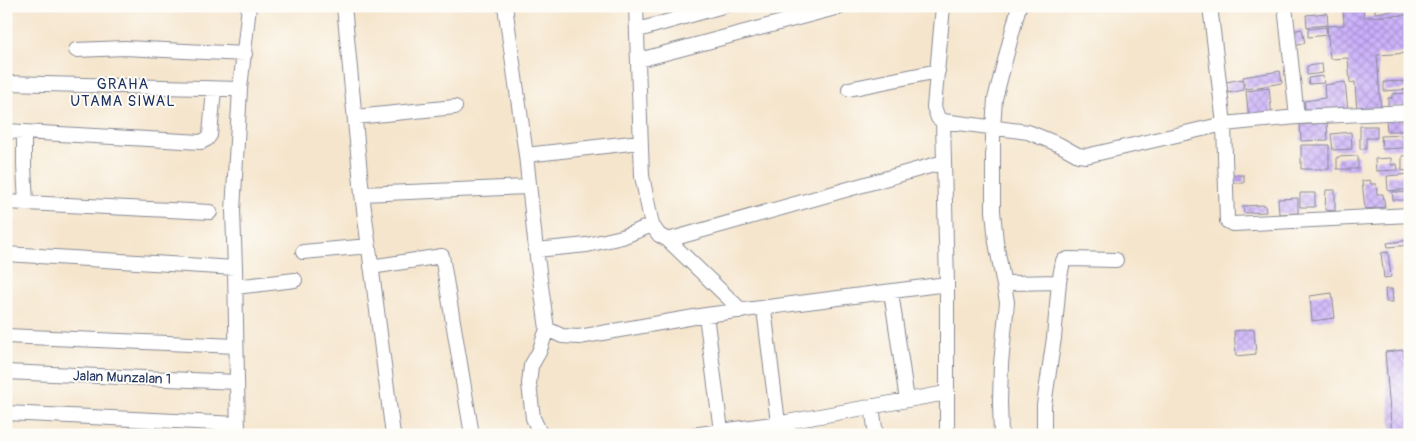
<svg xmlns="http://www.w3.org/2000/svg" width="1416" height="441" viewBox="0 0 1416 441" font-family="Pangolin,sans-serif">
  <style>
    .building { fill: url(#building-cross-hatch) }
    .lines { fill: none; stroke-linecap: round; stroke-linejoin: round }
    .minor-casing { stroke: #888a95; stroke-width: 16 }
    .minor { stroke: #fff; stroke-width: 14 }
    .labels { text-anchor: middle; stroke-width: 4; stroke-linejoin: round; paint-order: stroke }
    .street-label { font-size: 14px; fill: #1b2f5e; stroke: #fdfcf7 }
    .neighbourhood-label { font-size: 15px; letter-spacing: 1px; fill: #1b2f5e; stroke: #fdfcf7 }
  </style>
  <defs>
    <pattern id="building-cross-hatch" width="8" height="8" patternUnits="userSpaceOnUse" patternTransform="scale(1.25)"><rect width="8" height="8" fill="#cbaffa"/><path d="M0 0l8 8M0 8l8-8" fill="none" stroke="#a48fce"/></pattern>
  </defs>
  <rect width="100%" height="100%" fill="#fdfcf7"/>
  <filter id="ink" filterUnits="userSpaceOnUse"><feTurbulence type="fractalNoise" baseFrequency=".02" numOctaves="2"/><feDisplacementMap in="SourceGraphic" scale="10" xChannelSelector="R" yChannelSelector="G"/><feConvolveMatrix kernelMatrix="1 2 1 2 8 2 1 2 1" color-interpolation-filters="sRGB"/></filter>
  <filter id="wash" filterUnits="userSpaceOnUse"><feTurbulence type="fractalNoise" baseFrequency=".0096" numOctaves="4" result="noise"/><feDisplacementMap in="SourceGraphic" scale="20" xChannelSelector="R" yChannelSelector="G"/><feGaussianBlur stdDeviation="1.12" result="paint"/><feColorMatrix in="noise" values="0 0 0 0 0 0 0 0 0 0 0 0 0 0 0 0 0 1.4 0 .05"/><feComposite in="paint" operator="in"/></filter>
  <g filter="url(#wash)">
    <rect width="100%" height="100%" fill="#f5e5cc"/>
    <g id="blocks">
      <path class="building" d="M1343,6H1363L1364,17L1407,15L1410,53L1377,55L1381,111L1357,113L1355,82L1350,83L1348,58L1330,59L1327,26L1344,25Z
        M1375,6H1396L1397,10L1375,13Z
        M1327,13L1328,25L1307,27L1306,15Z
        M1326,27L1327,35L1308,37V29Z
        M1302,29L1305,43L1295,46L1292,31Z
        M1322,64L1323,73L1307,75V66Z
        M1280,71L1282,83L1246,89L1243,77Z
        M1323,76L1324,83L1309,84L1308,78Z
        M1242,79L1244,90L1228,93L1226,82Z
        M1410,81V89L1384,91V82Z
        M1345,82L1348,110L1306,115L1304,101L1325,98L1324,85Z
        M1269,88L1272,117L1249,119L1246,91Z
        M1409,93V106L1388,107V98H1392V94Z
        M1402,117L1403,131H1387L1386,118Z
        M1327,123L1328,140L1301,141L1300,125Z
        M1360,126H1377V138H1366V149H1360Z
        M1351,132L1352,149L1333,150L1331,134Z
        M1403,135L1404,148L1382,149L1381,136Z
        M1301,145H1329V169H1301Z
        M1410,155V170L1402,171V156Z
        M1358,156V169H1337V157Z
        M1391,158V165L1397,164L1398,170L1376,171L1375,159Z
        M1410,174V189L1388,191L1387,176Z
        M1228,175H1244V183H1228Z
        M1370,180L1371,184H1376L1377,194H1383L1385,207L1365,209L1362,181Z
        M1326,190H1335V211L1325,210Z
        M1392,192H1406V200H1393Z
        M1300,193H1315V207H1300Z
        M1298,198V213L1279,214L1278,199Z
        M1265,205L1266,212L1244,213L1243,206Z
        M1410,240V245L1388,247L1387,243Z
        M1388,252L1391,277L1384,278L1381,253Z
        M1385,289H1392L1393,302H1386Z
        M1332,293L1335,318L1312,321L1310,296Z
        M1254,329L1256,354L1236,356L1234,331Z
        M1404,350V357H1409L1410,366L1407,367L1408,381H1410V391H1408L1410,398V435H1392L1385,352Z"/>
    </g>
  </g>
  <g filter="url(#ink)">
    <use href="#blocks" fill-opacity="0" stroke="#888a95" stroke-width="1"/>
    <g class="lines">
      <defs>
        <path id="minor" d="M344,6L362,194L393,435
          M505,6L526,155L536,250L547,329L539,352L531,366L529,384L533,418L541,435
          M636,6L642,176L652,225L659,235L668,240L742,311
          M943,6L934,107L938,118L943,121L947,284V435
          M1210,6L1224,124L1227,221L1233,224L1410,215
          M1285,6L1297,117
          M638,30L723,6
          M76,50L125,48L245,54
          M639,60L843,6
          M6,83L240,89
          M849,89L938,71
          M355,117L455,107
          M943,121L1028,132L1060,145L1078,155L1086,156L1224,124L1297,117L1410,112
          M6,131L201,142L207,139L210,135L214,89
          M24,132V166L26,203L210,212
          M526,155L640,142
          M362,194L528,187
          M6,202L26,203
          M668,240L944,162
          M536,250L587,245L622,237L652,225
          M303,252L369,246
          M6,254L235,268
          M371,267L442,256L472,435
          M1004,283L1059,282
          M236,287L295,280
          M891,292L907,400
          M764,309L778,423
          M706,315L721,431
          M547,329L562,336L579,337L706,315L947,284
          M6,336L236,346
          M6,372L237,382
          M872,406L876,435
          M6,413L238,424
          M787,422L790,435
          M238,435L235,268L233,211L240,89L249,6
          M692,435L787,422L946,393
          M1001,435L1000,402L1001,364L1007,302L996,242L993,211V128L995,99L1019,6
          M1044,435V405L1054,338L1059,282L1063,261L1068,259L1116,260"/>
      </defs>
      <use href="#minor" class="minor-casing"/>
      <use href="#minor" class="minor"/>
    </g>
  </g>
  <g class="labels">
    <g class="street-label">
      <text transform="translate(122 377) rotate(2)" y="5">Jalan Munzalan 1</text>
    </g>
    <g class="neighbourhood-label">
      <text x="123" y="89">GRAHA<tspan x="123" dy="17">UTAMA SIWAL</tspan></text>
    </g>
  </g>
  <rect width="1416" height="441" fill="none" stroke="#fdfcf7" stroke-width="25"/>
</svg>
